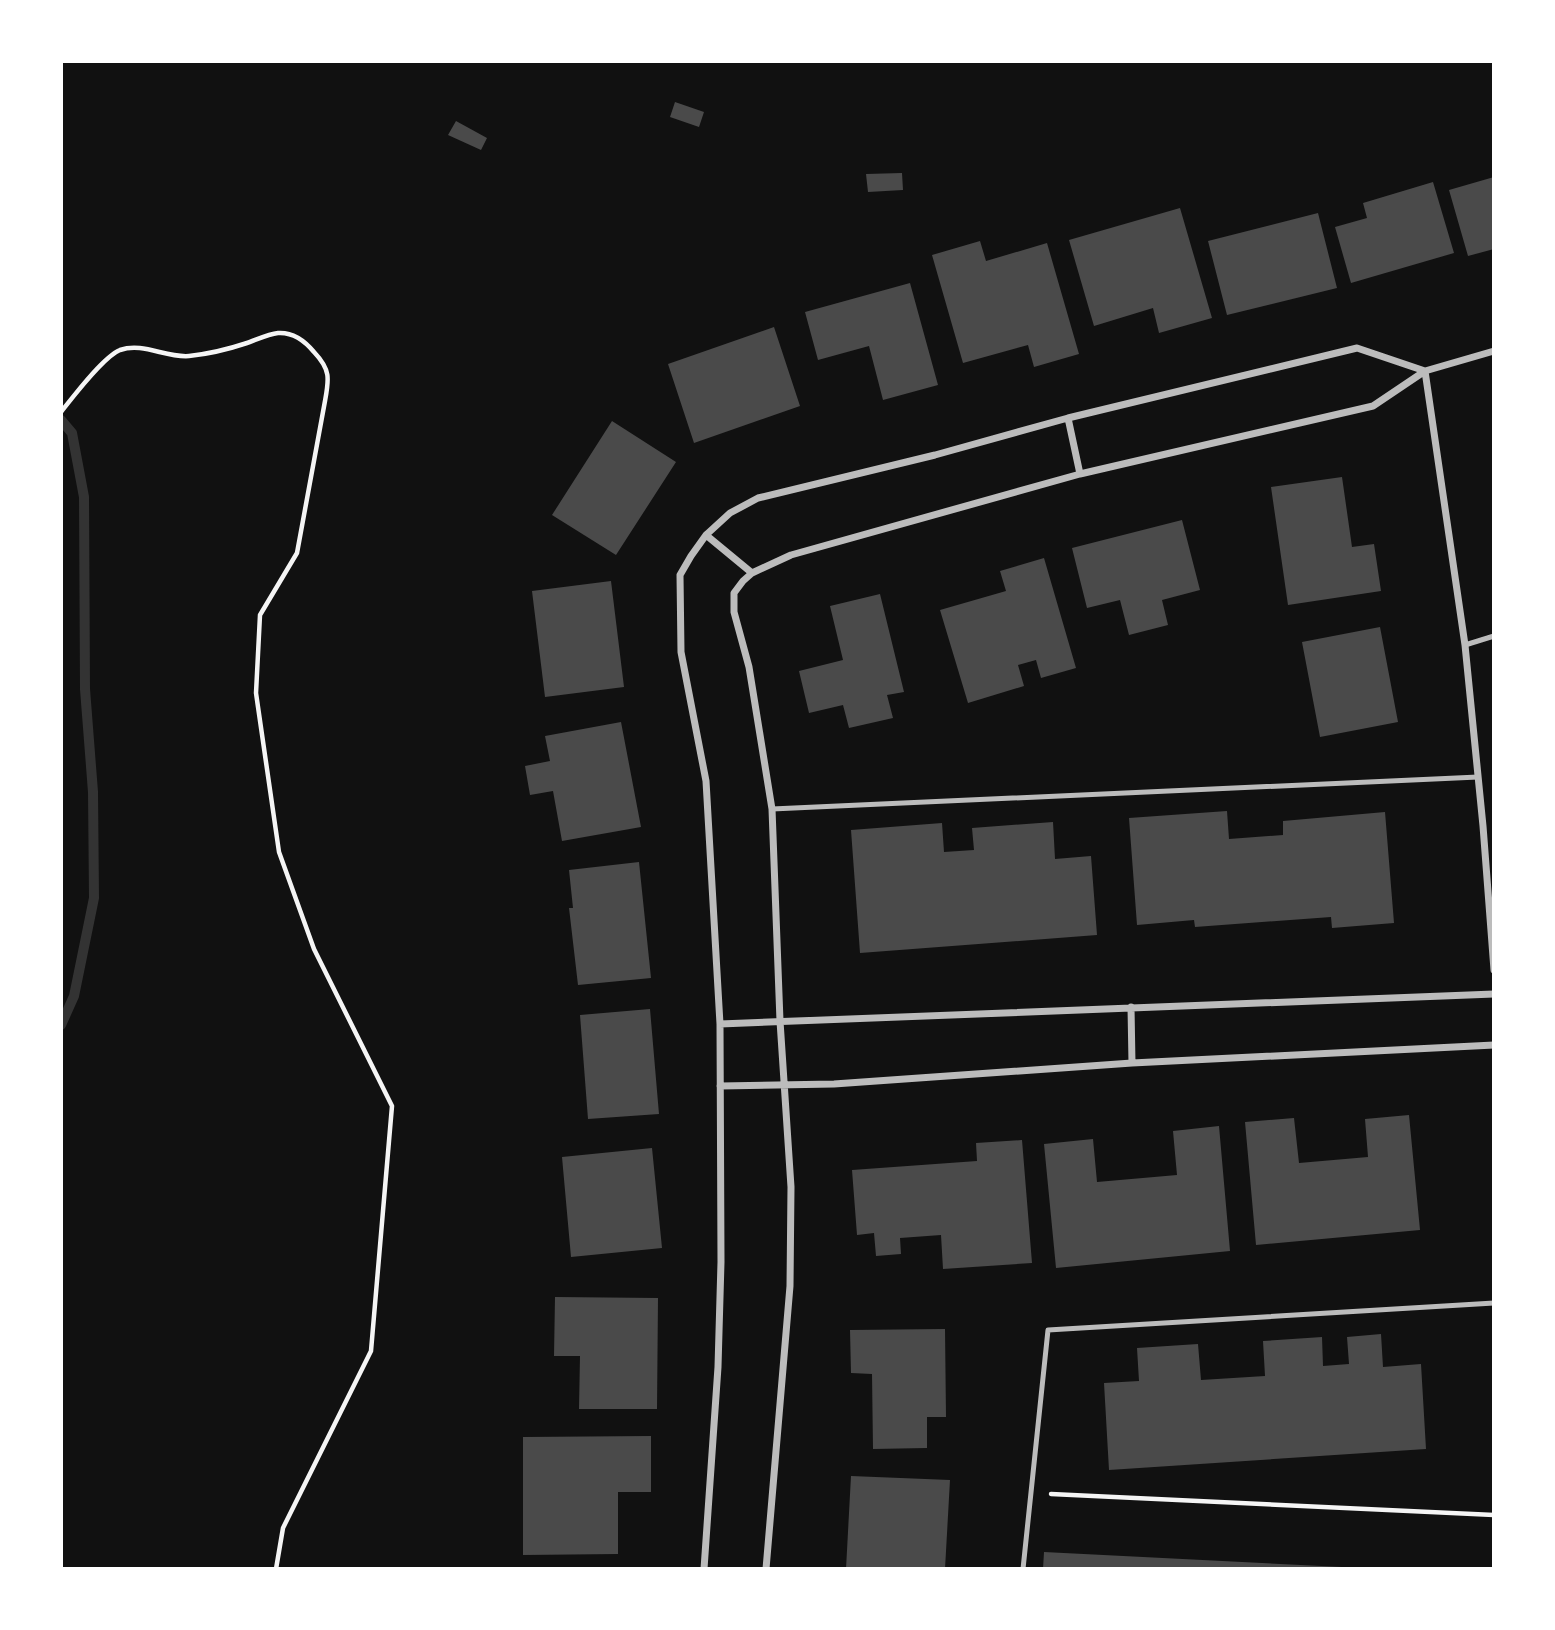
<svg xmlns="http://www.w3.org/2000/svg" width="1555" height="1630" viewBox="0 0 1555 1630" font-family="'Golos Text',sans-serif">
  <style>
    .lines { fill: none; stroke-linecap: round; stroke-linejoin: round }
    .stream { stroke: #333; stroke-width: 10 }
    .building { fill: #4a4a4a }
    .path { stroke: #f5f5f5; stroke-width: 4.5 }
    .service { stroke: #bcbcbc; stroke-width: 5 }
    .minor { stroke: #bcbcbc; stroke-width: 7 }
  </style>
  <rect width="100%" height="100%" fill="#111"/>
  <g class="lines">
    <path class="stream" d="M61,420L72,433L84,497L85,689L93,792L94,898L74,996L61,1025"/>
  </g>
  <path class="building" d="M675,102L704,112L699,127L670,117Z
    M456,121L487,138L481,150L448,135Z
    M902,173L903,190L868,192L866,174Z
    M1494,177V249L1468,256L1449,190Z
    M1433,182L1454,253L1351,283L1335,227L1367,218L1363,203Z
    M1180,208L1212,318L1159,333L1153,308L1094,326L1069,240Z
    M1318,213L1337,288L1227,315L1208,241Z
    M980,241L986,261L1047,243L1079,354L1034,367L1028,345L963,363L932,255Z
    M910,283L938,385L883,400L869,346L818,360L805,312Z
    M774,327L800,406L694,443L668,364Z
    M612,421L676,462L616,555L552,515Z
    M1342,477L1352,547L1374,544L1381,591L1288,605L1271,487Z
    M1182,520L1200,590L1162,600L1168,625L1129,635L1120,600L1087,608L1072,548Z
    M1044,558L1076,668L1041,678L1036,660L1018,665L1024,686L968,703L940,610L1006,591L1000,571Z
    M611,581L624,687L545,697L532,591Z
    M880,594L904,692L887,695L893,718L849,728L843,705L809,713L799,671L843,660L830,606Z
    M1380,627L1398,722L1320,737L1302,642Z
    M621,722L641,827L562,841L553,791L530,795L525,766L550,761L545,736Z
    M1227,811L1229,839L1283,835V821L1385,812L1394,923L1332,928L1331,917L1195,927L1194,920L1137,925L1129,818Z
    M1053,822L1055,859L1091,856L1097,935L860,953L851,830L942,823L944,852L974,850L972,828Z
    M639,862L651,978L578,985L569,908H573L569,870Z
    M650,1009L659,1114L588,1119L580,1015Z
    M1409,1115L1420,1230L1256,1245L1245,1122L1294,1118L1299,1163L1368,1157L1365,1119Z
    M1219,1126L1230,1251L1056,1268L1044,1144L1093,1139L1097,1182L1177,1175L1173,1131Z
    M1022,1140L1032,1263L943,1269L941,1235L900,1238L901,1254L876,1256L874,1233L857,1235L852,1170L977,1161L976,1143Z
    M652,1148L662,1248L571,1257L562,1157Z
    M555,1297L658,1298L657,1409H579L580,1356H554Z
    M945,1329L946,1417H927V1448L873,1449L872,1374L851,1373L850,1330Z
    M1381,1334L1383,1367L1421,1364L1426,1449L1109,1470L1104,1383L1139,1381L1137,1348L1198,1344L1201,1380L1265,1376L1263,1341L1322,1337L1323,1366L1349,1364L1347,1337Z
    M651,1436V1492H618V1554L523,1555V1437Z
    M851,1476L950,1480L945,1569H846Z
    M1044,1552L1342,1567V1569H1043Z"/>
  <g class="lines">
    <path class="path" d="M61,412C73,397 103,357 120,350C143,342 166,358 189,356C208,354 229,349 247,343C256,340 268,334 278,333C293,332 305,341 314,352C331,370 329,379 325,401L297,553L260,615L256,693L279,852L314,949L392,1106L371,1351L283,1528L276,1569
      M1051,1494L1494,1515"/>
    <path class="service" d="M1465,645L1494,636
      M772,809L1478,777
      M1023,1569L1048,1330L1494,1303"/>
    <path class="minor" d="M1425,371L1465,645L1483,826L1494,970
      M1068,418L1080,474
      M706,535L752,573
      M1131,1007L1132,1063
      M720,1024L1494,994
      M720,1086L834,1084L1132,1063L1494,1045
      M704,1569L718,1367L721,1262L720,1024L706,781L681,652L680,575L691,556L706,535L730,513L758,498L935,455L1068,418L1357,348L1425,371
      M766,1569L790,1286L791,1187L780,1021L772,809L749,667L734,612V593L743,581L752,573L791,555L1080,474L1373,406L1425,371L1494,351"/>
  </g>
  <rect width="1555" height="1630" fill="none" stroke="#ffffff" stroke-width="126"/>
</svg>
